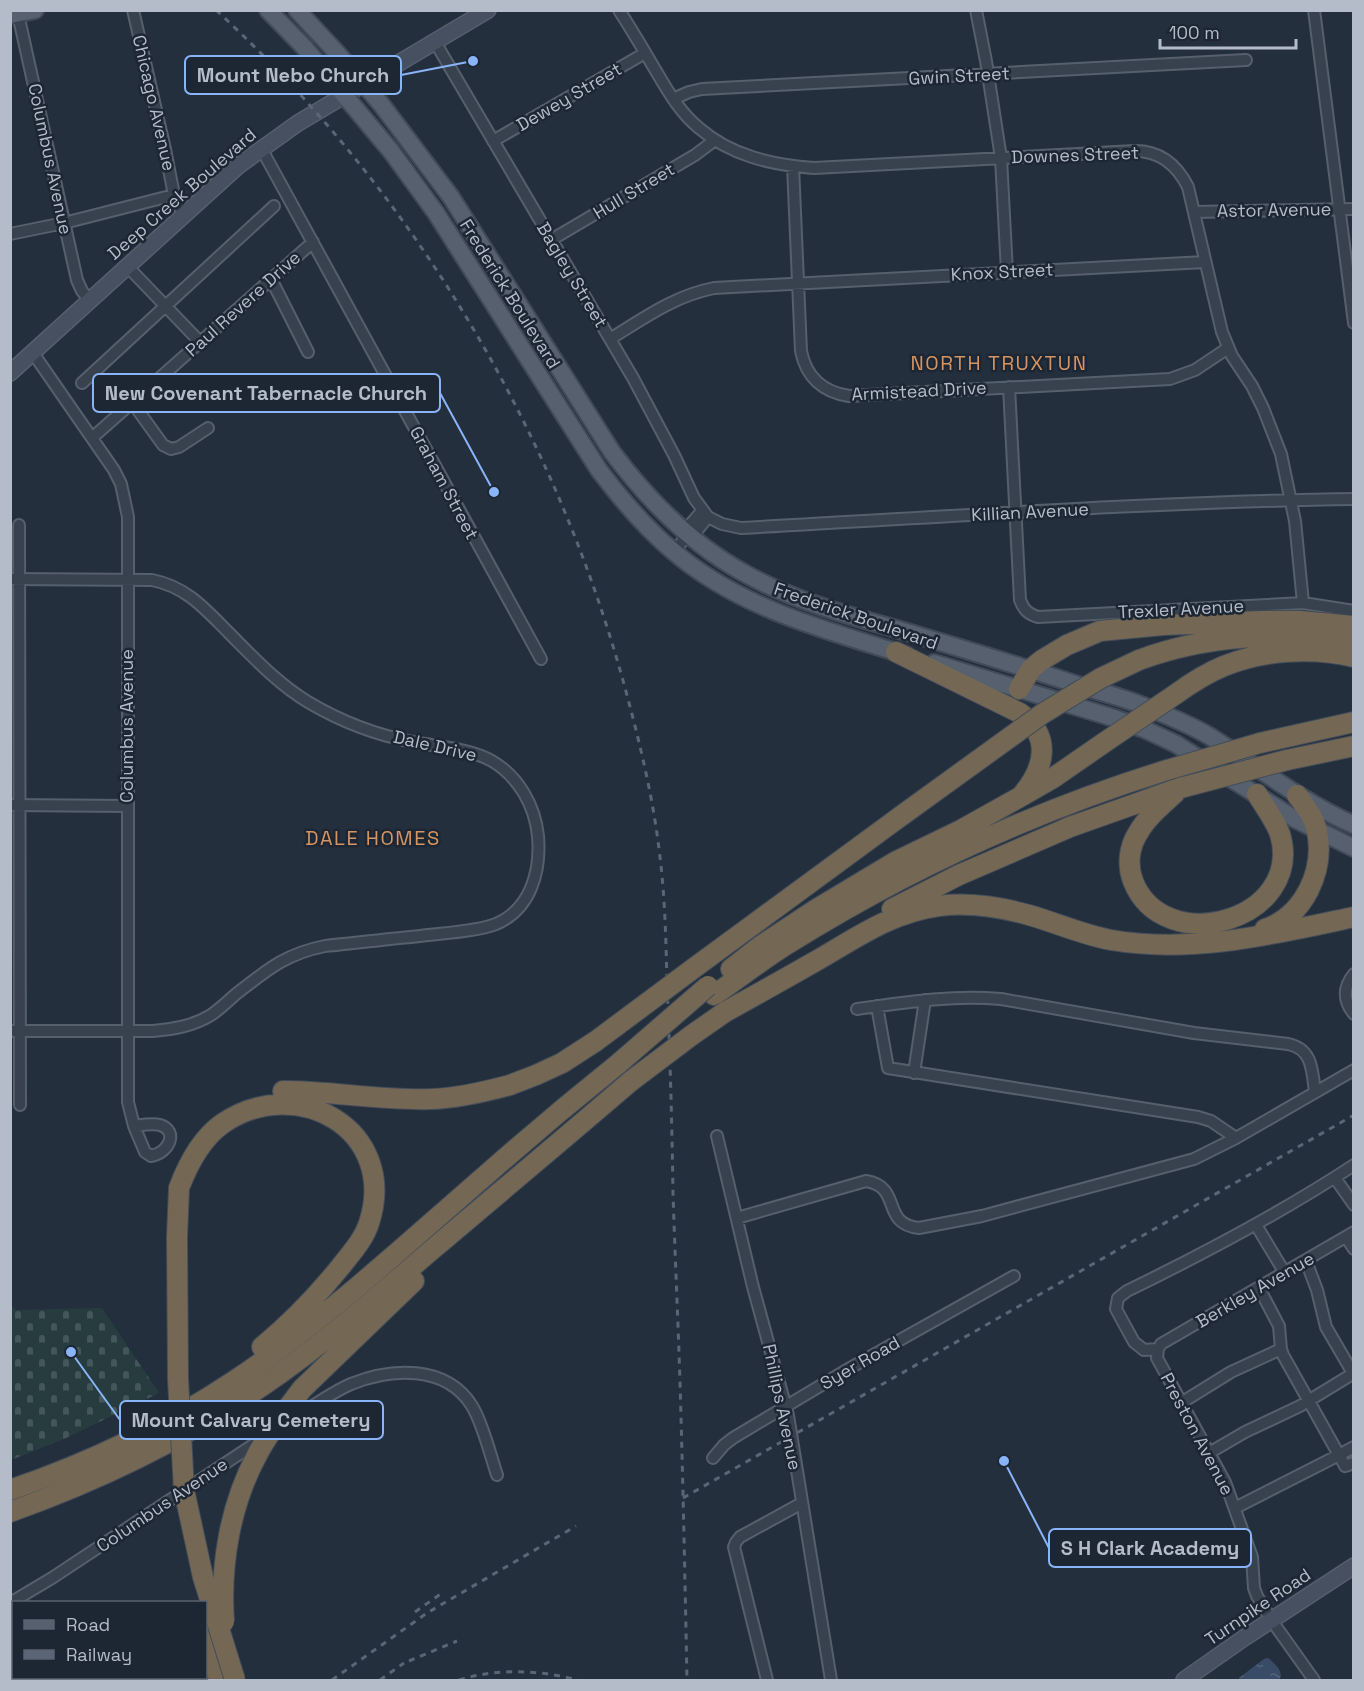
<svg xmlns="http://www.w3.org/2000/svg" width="1364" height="1691" viewBox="0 0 1364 1691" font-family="'Space Grotesk',sans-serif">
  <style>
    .cemetery { fill: url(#cemetery-stones) }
    .water { fill: url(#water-ripples) }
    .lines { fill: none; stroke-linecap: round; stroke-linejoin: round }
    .street-casing { stroke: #565f6c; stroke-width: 14 }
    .secondary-casing { stroke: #565f6c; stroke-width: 18 }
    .primary-casing { stroke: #414a57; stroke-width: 20 }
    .highway-casing { stroke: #434c59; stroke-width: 22 }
    .street { stroke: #38414e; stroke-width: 10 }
    .secondary { stroke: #465061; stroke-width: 15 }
    .primary { stroke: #56606e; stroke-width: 16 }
    .highway { stroke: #746855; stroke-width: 20 }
    .rail { stroke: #5a6575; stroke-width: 3; stroke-dasharray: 6 6; stroke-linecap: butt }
    .highway-bridge-casing { stroke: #434c59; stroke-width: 22; stroke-linecap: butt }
    .highway-bridge { stroke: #746855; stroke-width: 20 }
    .labels { text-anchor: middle; stroke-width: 5; stroke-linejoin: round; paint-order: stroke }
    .street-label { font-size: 18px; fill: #b4bcc9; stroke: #1d2633 }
    .neighbourhood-label { font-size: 20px; letter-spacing: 1.5px; fill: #d59563; stroke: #1d2633 }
    .leader { fill: none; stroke: #8ab4f8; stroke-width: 2 }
    .callout-dot { fill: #8ab4f8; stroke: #1d2633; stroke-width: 2 }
    .callout { fill: #1d2633; stroke: #8ab4f8; stroke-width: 2 }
    .callout-label { font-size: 20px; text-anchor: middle; font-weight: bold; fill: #b4bcc9 }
  </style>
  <defs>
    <pattern id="cemetery-stones" width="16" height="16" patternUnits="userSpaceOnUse" patternTransform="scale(1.5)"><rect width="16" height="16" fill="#263c3f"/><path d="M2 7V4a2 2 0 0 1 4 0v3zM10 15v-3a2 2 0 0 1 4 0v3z" fill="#435659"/></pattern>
    <pattern id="water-ripples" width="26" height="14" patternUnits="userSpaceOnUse" patternTransform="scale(1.5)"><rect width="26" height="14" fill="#394c67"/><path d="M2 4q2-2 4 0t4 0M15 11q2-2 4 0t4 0" fill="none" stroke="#53647b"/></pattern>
  </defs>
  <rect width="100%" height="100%" fill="#242f3e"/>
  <path class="cemetery" d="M11,1305L16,1310L102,1308L159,1393L64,1439L11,1460Z"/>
  <path class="water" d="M1268,1658C1274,1663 1285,1672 1279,1680H1239V1678L1264,1659Z"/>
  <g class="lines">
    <defs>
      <path id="street" d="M133,10L165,149L174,195L184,215
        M619,10C631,29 642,47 653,66C666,88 679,112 699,128C731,156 773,165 814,168L1135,151C1160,151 1177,165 1188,187L1222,332L1232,356L1252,386L1263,408L1281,454L1295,521L1303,603
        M976,10L986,61L1001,158L1007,272
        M1314,10L1354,323
        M18,14L77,280L82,291L90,301
        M435,42L633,378L674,455L694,498L708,517L722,524L741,528C945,517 1149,502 1354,499
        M673,99L689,92L702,89L1246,60
        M493,141L645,53
        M261,148L541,659
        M793,166L801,351C806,377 823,392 849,396L1170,379L1195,370L1228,348
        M1194,212L1354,209
        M10,234L64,223L174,195
        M551,240L695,155L715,140
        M128,267L200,342
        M271,279L308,352
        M610,339C644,318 674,296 714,288L1205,262
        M33,353L114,470L121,484L128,517V1102L134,1126L145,1152L151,1156C169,1153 179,1131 160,1125C153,1123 142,1125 134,1126
        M82,383L274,206
        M1009,387L1020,600C1024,610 1028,614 1038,617L1303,603L1354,611
        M132,402L163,445L171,449L179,447L208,428
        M92,438L313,242
        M19,525L20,1105
        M688,534H694L708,517
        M674,552L688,534V527L702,511
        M10,579L152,580C187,587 205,609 229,633C254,658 278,684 308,702C340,721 376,735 413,742C439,747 469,748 492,761C519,777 535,806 538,836C541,871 531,909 496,924C475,932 442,933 420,936C388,939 356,943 325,946C285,954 267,970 236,994C228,1001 220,1009 211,1015C193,1026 174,1029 153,1031H10
        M10,805L127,806
        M1354,974C1343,987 1343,1001 1354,1014
        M877,1006L888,1068L1198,1117L1211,1121L1236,1138
        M857,1009C907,1002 951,995 1001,999L1194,1033L1288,1044C1313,1049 1312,1071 1315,1092
        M914,1073L925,1000
        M717,1136L753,1287L788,1415L831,1680
        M1335,1178L1354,1205
        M737,1218L866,1181C903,1187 880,1224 919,1228L982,1216L1194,1159L1236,1138L1354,1070
        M1256,1225L1285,1273
        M1346,1237L1354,1249
        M1306,1261L1317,1290L1326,1327L1354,1375
        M1158,1349L1157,1358L1225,1482L1252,1557L1254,1588L1257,1596L1272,1621L1314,1680
        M1158,1349L1144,1350L1134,1342L1116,1309L1118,1298L1127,1291C1205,1253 1281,1213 1354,1165
        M1158,1349L1161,1344L1354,1232
        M1181,1403L1231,1372L1281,1349
        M280,1428C303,1413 326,1395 351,1384C390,1368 446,1364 472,1406C483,1424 490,1454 497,1475
        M1354,1447L1339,1455L1345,1466L1354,1463
        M1209,1453L1245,1432L1300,1406L1354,1373
        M713,1458L724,1445L733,1438L850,1368L1014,1276
        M1235,1508L1339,1455L1283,1355L1281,1349L1279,1326L1259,1288
        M10,1603L52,1578L262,1439
        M767,1680L734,1547L736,1542L740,1537L802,1503"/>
      <path id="secondary" d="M10,373L238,166L298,123L488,10
        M1184,1680L1244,1638L1354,1566"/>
      <path id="primary" d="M268,10L304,47L391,151L436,213L599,470C621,499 644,527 673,551C739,608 825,630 906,655
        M297,10L337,53L381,104L451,197L612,452C648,500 691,544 744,573C790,599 843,614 893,628C957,647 1021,666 1084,687C1102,692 1119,697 1136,703C1161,713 1188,723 1211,737C1258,767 1302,802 1354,825
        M10,15L35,10
        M934,663L1114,718L1144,729L1176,744L1295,819L1354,848"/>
      <path id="highway" d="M896,652L1020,713C1052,736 1045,767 1023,794
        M1139,660C1208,634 1281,633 1354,639
        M1019,689L1031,669L1042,660L1067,645L1100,631L1163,625L1261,621H1299L1354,626
        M1176,694C1191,683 1207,673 1224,666C1264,650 1312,647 1354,657
        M1260,743L1354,722
        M1287,760L1354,746
        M1175,793C1162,805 1147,817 1138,833C1129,847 1127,865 1133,881C1164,960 1305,920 1280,834C1275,820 1265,807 1257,794
        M892,909L959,875L1070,827L1180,788
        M1265,929C1304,916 1325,871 1317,831C1314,817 1305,806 1297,795
        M694,968L901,816
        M731,969L762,945L815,910L895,862L959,831L1020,797L1053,778L1105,742
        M714,995C739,978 763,959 789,943C906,870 1035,811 1167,770
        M725,1012C756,995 786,978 816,961C856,938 892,912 939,906C969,902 1000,907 1029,915C1057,923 1083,935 1111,940C1193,954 1274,934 1354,917
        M283,1091C333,1091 382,1101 432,1099C458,1098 484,1092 510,1085
        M179,1188C188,1164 201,1139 222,1124C297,1072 399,1130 369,1223C364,1239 352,1252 342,1265C318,1295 292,1322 262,1347
        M302,1389L414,1281
        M10,1490C89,1463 165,1427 234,1381C324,1321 404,1246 486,1175C529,1137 573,1100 618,1064
        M10,1512C100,1480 186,1438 265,1384C325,1343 379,1295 434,1248C500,1192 566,1137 631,1081
        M10,1621L14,1623
        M206,1626L219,1680
        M103,1678L107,1680"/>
    </defs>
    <use href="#street" class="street-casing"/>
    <use href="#secondary" class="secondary-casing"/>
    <use href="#primary" class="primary-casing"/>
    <use href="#highway" class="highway-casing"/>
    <use href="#street" class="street"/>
    <use href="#secondary" class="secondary"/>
    <use href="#primary" class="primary"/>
    <use href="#highway" class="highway"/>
    <path class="rail" d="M216,10C416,194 559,437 628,699C641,748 653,799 659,849C665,894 666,940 667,985C670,1054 672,1123 673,1193C675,1256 678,1319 680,1382C683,1482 685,1581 687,1680
      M683,1498L1354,1115
      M415,1612L442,1593
      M409,1661L457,1641
      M332,1680L427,1613L576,1526
      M380,1680L404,1663
      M459,1680C498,1668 539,1670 578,1680"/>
    <defs>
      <path id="highway-bridge" d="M1105,742L1176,694
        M1167,770L1260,743
        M1180,788L1287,760
        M901,816L1042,714L1101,678L1139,660
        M618,1064L708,986
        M631,1081L692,1035L725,1012
        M510,1085L536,1075L562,1063L596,1041L694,968
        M179,1188L177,1237L178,1379L184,1490L203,1577L235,1680
        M224,1622C220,1565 230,1505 257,1455C269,1432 286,1410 302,1389"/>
    </defs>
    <use href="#highway-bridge" class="highway-bridge-casing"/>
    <use href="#highway-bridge" class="highway-bridge"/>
  </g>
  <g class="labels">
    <g class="street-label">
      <text transform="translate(959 76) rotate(-3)" y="6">Gwin Street</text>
      <text transform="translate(569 97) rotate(-30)" y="6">Dewey Street</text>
      <text transform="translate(154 103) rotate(77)" y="6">Chicago Avenue</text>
      <text transform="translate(1075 155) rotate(-2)" y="6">Downes Street</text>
      <text transform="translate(50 159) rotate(78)" y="6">Columbus Avenue</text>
      <text transform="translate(634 191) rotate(-31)" y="6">Hull Street</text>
      <text transform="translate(182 194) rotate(-41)" y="6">Deep Creek Boulevard</text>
      <text transform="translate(1274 210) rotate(-1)" y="6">Astor Avenue</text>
      <text transform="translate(1002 272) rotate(-3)" y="6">Knox Street</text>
      <text transform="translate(572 275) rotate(59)" y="6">Bagley Street</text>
      <text transform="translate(510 294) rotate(58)" y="6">Frederick Boulevard</text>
      <text transform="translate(243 304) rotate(-42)" y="6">Paul Revere Drive</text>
      <text transform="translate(919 391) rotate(-3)" y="6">Armistead Drive</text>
      <text transform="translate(444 483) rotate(62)" y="6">Graham Street</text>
      <text transform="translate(1030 512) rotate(-3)" y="6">Killian Avenue</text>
      <text transform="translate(1181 609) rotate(-3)" y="6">Trexler Avenue</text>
      <text transform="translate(856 616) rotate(19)" y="6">Frederick Boulevard</text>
      <text transform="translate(127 726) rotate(-90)" y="6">Columbus Avenue</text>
      <text transform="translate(435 746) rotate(13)" y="6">Dale Drive</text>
      <text transform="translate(1255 1290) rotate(-30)" y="6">Berkley Avenue</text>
      <text transform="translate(860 1363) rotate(-30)" y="6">Syer Road</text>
      <text transform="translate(782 1407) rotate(78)" y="6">Phillips Avenue</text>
      <text transform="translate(1197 1434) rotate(62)" y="6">Preston Avenue</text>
      <text transform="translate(162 1505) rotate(-34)" y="6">Columbus Avenue</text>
      <text transform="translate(1258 1607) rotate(-34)" y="6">Turnpike Road</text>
    </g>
    <g class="neighbourhood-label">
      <text x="999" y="370">NORTH TRUXTUN</text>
      <text x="373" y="845">DALE HOMES</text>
    </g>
  </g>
  <path class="leader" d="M473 61L401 75M494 492L440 393M71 1352L120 1420M1004 1461L1049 1548"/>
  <g class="callout-dot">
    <circle cx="473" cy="61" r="6"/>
    <circle cx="494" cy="492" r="6"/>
    <circle cx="71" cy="1352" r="6"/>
    <circle cx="1004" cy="1461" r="6"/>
  </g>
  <g class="callout">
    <rect x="185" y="56" width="216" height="38" rx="6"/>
    <rect x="93" y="374" width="347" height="38" rx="6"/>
    <rect x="120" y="1401" width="263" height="38" rx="6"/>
    <rect x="1049" y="1529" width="202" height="38" rx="6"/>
  </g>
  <g class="callout-label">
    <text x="293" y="82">Mount Nebo Church</text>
    <text x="266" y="400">New Covenant Tabernacle Church</text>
    <text x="251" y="1427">Mount Calvary Cemetery</text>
    <text x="1150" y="1555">S H Clark Academy</text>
  </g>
  <rect width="1364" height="1691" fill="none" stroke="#b4bcc9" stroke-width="24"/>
  <rect x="12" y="1601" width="195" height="78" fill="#1d2633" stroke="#59626f" stroke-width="1.5"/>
  <rect x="24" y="1620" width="30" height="9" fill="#56606e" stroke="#59626f" stroke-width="1.5"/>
  <text x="66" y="1631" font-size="18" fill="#b4bcc9">Road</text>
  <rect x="24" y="1650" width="30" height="9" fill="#5a6575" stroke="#59626f" stroke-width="1.5"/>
  <text x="66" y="1661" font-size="18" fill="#b4bcc9">Railway</text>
  <path d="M1160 39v9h136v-9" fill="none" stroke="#b4bcc9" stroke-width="3"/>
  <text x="1169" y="39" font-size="18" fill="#b4bcc9" stroke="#1d2633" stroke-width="4.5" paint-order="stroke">100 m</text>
</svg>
